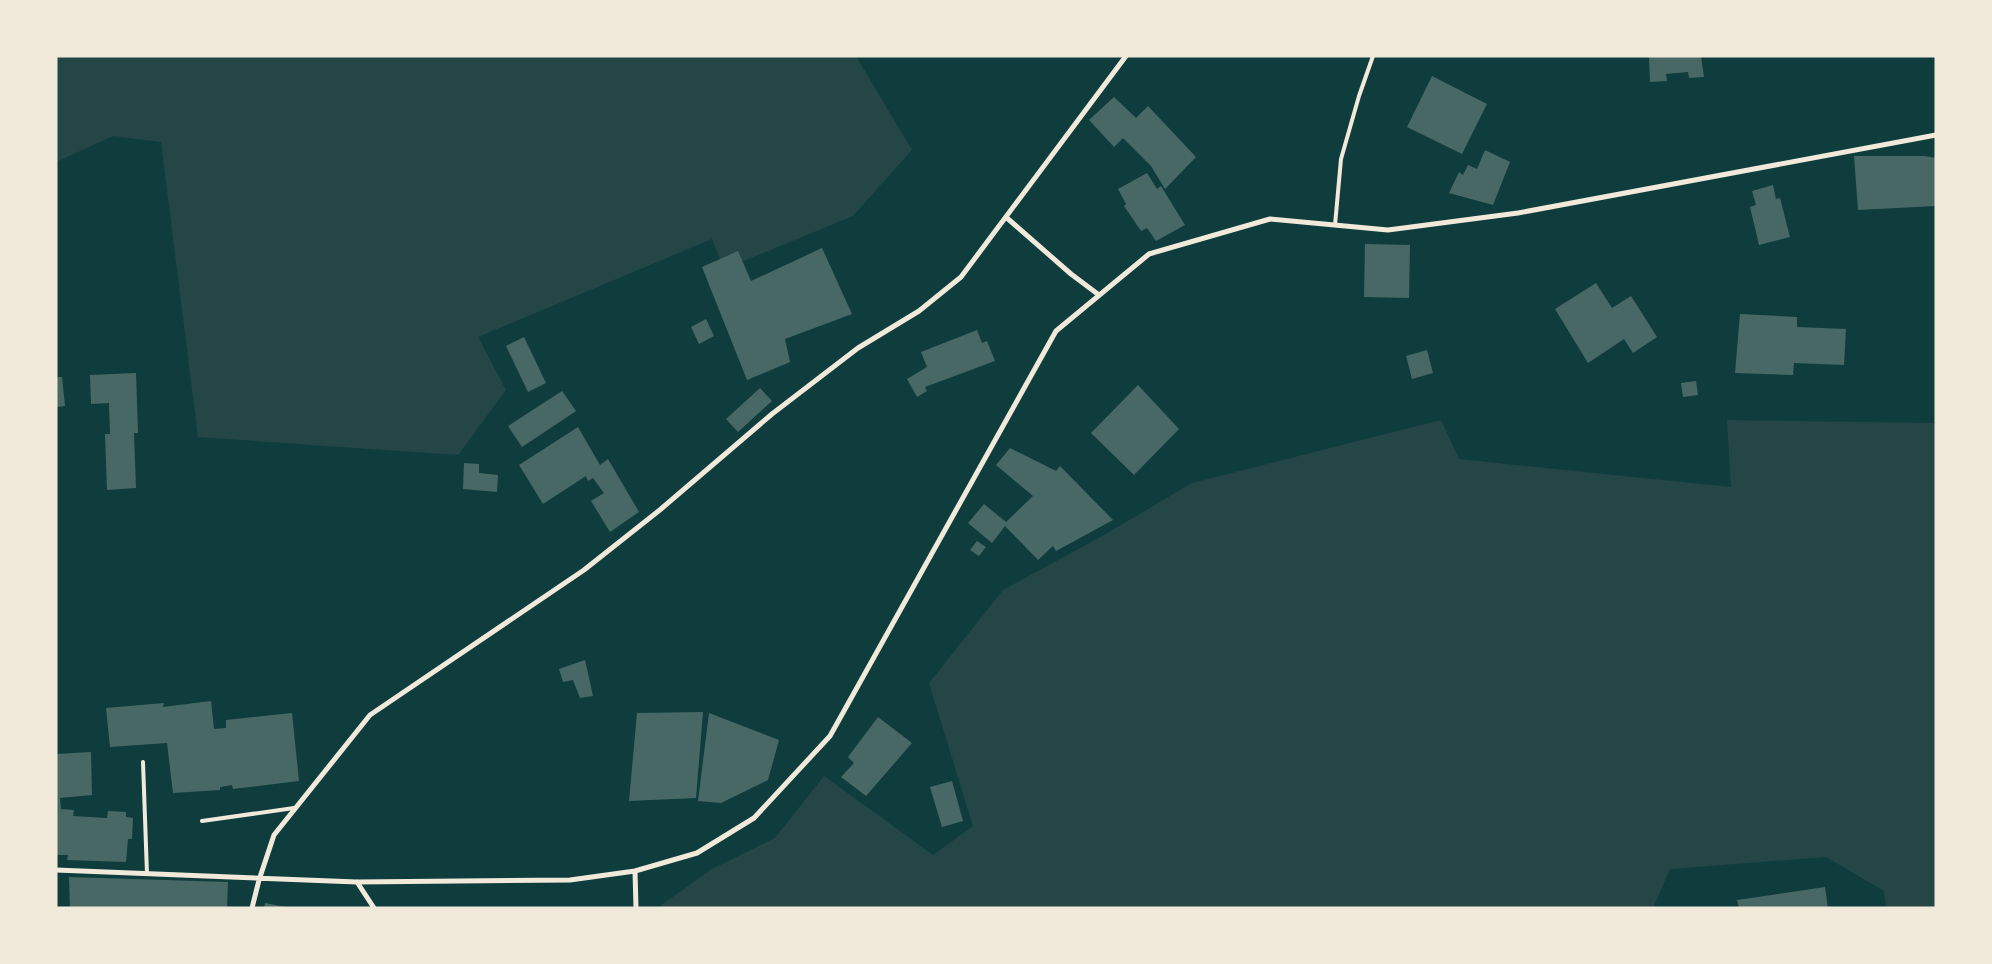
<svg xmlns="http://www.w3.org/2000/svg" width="1992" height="964" viewBox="0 0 1992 964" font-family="Figtree,sans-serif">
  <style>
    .green { fill: #244646 }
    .building { fill: #486865 }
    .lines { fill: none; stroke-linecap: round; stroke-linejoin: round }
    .service { stroke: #f1e9da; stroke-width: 4 }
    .minor { stroke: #f1e9da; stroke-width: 5 }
  </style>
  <rect width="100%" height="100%" fill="#0f3d3e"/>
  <path class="green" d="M56,56H856L912,150L853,216L724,269L712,239L478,337L506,390L458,455L198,437L161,142L113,136L56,162Z
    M1441,420L1459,459L1731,487L1727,420L1936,423V908H1886L1884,891L1826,857L1670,869L1653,908H657L712,869L775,838L824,776L933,855L973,826L929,683L1003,590L1104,535L1192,483Z"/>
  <path class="building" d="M1649,56H1701L1704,77L1689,78L1688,72L1666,74L1667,81L1650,82Z
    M1432,76L1487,104L1462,154L1407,127Z
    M1114,97L1136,118L1148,106L1196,157L1165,189L1151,166L1123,138L1114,147L1089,120Z
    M1485,150L1510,162L1493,205L1449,193L1459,172L1463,175L1468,165L1477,169Z
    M1854,156H1925L1936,158V206L1858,210Z
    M1147,173L1157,189L1161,186L1185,225L1156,241L1147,228L1141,231L1124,206L1126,204L1118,189Z
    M1773,185L1776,199L1780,198L1790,237L1759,245L1750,207L1756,205L1752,191Z
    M1365,244L1410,245L1409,298L1364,297Z
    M822,248L852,314L785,339L790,362L747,380L702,267L738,251L751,281Z
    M1596,283L1612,308L1631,296L1657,337L1633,353L1624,339L1588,363L1555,309Z
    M1740,314L1797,317V327L1846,329L1844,365L1794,363L1793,375L1735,373Z
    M706,319L714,336L699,344L691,327Z
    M977,330L982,343L987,341L995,361L925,387L927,391L917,397L907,379L927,367L921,352Z
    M524,337L546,383L528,392L506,346Z
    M1427,350L1433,373L1412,379L1406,356Z
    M136,373L138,433H134L136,488L107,490L105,434H110L109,403L91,404L90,375Z
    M56,377H62L65,406L56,407Z
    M1696,381L1698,395L1683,397L1681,383Z
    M1138,385L1179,429L1134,475L1091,433Z
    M760,388L772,401L738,432L726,419Z
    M562,391L576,411L522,447L508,426Z
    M578,427L600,465L608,459L639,512L610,532L591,501L604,493L593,478L588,481L586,476L543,504L519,465Z
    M1010,448L1056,471L1060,466L1113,520L1056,551L1053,546L1038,560L1005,526L992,543L968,523L984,504L1006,522L1033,496L996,465Z
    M464,463L479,464V473L498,475L497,492L463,489Z
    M977,541L986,547L979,556L970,550Z
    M585,660L593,696L580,698L573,680L563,682L559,669Z
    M211,701L214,729L226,728V720L292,713L299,781L233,789L232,785L220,787V790L173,793L167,743L110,747L106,708L164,703L163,707Z
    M703,712L696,798L629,801L637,713Z
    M709,713L779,740L768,780L721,803L698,801Z
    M878,717L912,743L866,796L841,777L854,763L848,757Z
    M91,752L92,795L60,798L61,809L74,810L73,816L107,818L108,811L126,812V817L133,818L132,839H128L126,862L67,860L68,855H56V754Z
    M952,781L963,821L942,827L930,787Z
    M69,877L228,882L227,908H70Z
    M1825,887L1828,908H1739L1737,900Z
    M265,903L286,907V908H264Z"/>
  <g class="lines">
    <path class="service" d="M1335,225L1341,159L1359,96L1373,56
      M143,762L147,874
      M202,821L294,808"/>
    <path class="minor" d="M1007,218L1071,274L1099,295
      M56,870L357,882L570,880L635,871L697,853L754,818L830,736L1056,331L1149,254L1270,219L1388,230L1518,213L1936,135
      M635,871L636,908
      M357,882L374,908
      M252,908L259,880L274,835L370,715L584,570L661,509L772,414L858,348L919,311L961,277L1126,56"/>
  </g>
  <rect width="1992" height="964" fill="none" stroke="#f1e9da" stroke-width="115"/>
</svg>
